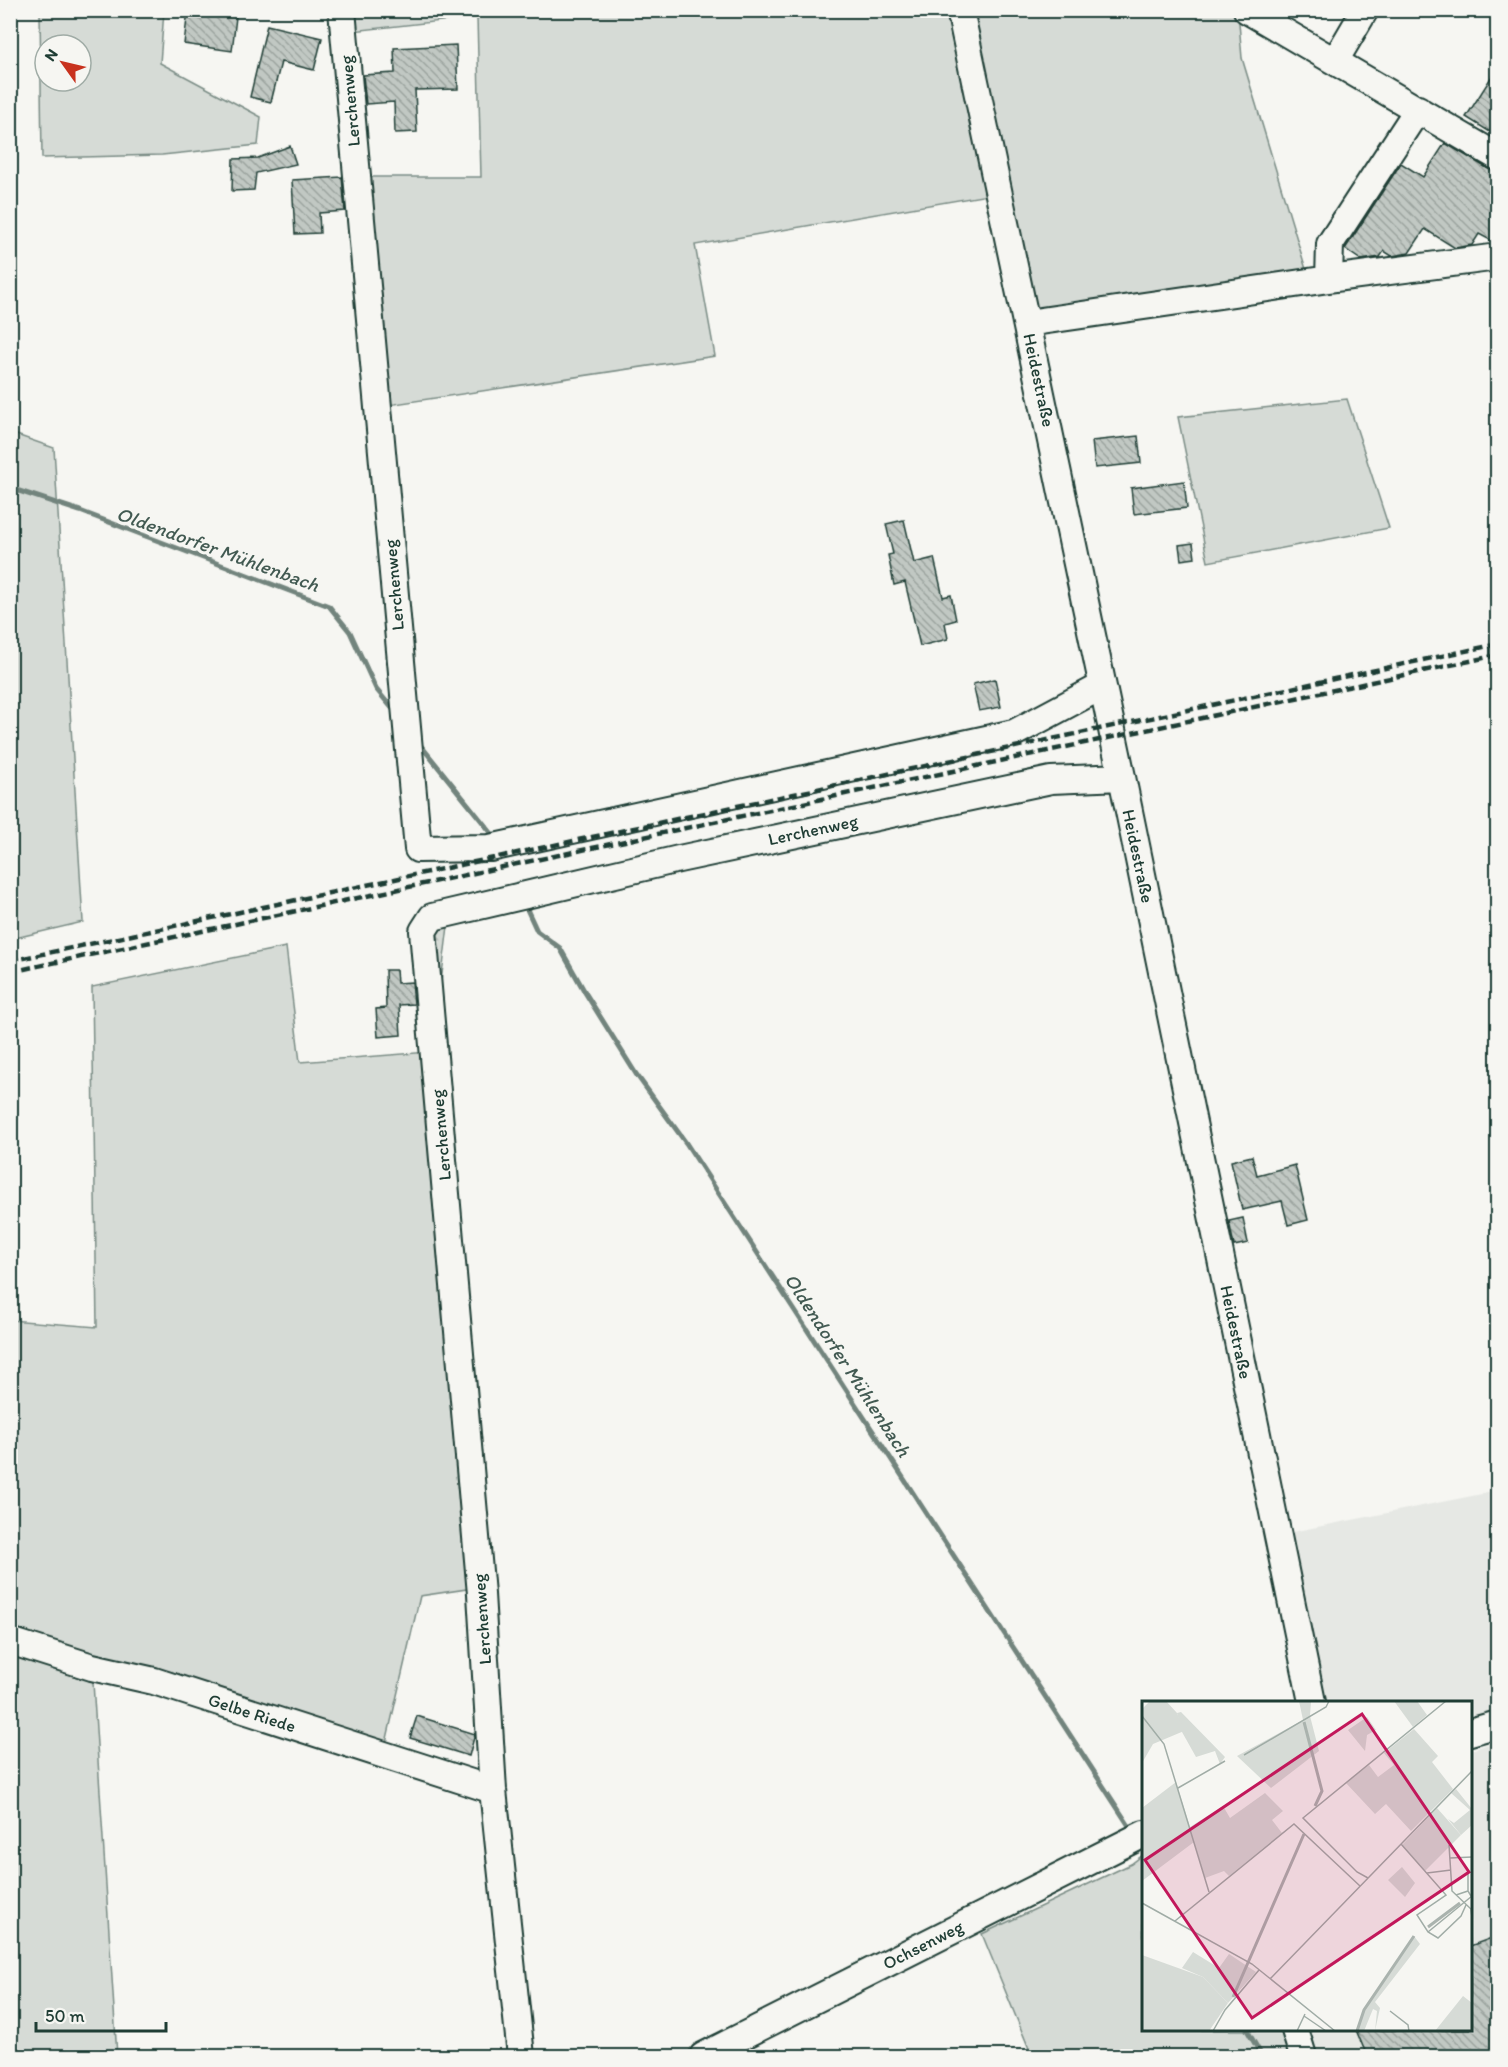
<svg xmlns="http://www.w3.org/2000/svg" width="1508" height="2067" viewBox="0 0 1508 2067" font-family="Itim,sans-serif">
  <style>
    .built { fill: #e6e8e4 }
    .grass { fill: #d6dbd6; stroke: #7a8c85; stroke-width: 1.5; fill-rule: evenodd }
    .forest { fill: url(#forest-firs); stroke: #7a8c85; stroke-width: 1.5 }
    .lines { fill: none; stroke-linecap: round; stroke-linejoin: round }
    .stream { stroke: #72847d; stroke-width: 5 }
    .building { fill: url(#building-back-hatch); stroke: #1f3d34; stroke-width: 1.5 }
    .minor-casing { stroke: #1f3d34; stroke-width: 30 }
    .minor { stroke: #f6f6f2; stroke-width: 26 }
    .rail { stroke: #1f3d34; stroke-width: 4.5; stroke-dasharray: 9 4.5; stroke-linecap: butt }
    .labels { text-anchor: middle; stroke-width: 6; stroke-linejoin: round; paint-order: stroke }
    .street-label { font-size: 18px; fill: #1f3d34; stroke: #f6f6f2 }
    .water-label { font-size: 20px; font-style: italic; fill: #425a52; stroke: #f6f6f2 }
    .inset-river { fill: none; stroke: #aab3ae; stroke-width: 3 }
    .inset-road { fill: none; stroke: #a0aca6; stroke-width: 1.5 }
    .view { fill: #c2185b; fill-opacity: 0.15; stroke: #c2185b; stroke-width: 3 }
    .inset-edge { fill: none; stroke: #1f3d34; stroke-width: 3 }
  </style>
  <defs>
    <pattern id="forest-firs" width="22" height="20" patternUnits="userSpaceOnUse" patternTransform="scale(1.5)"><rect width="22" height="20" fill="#d6dbd6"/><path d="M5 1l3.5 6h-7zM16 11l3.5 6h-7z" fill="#b7bdb8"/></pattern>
    <pattern id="building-back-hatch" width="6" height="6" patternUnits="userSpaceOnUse" patternTransform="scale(1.5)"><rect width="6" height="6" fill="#c1c8c3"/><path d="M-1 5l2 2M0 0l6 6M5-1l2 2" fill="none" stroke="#9ca49f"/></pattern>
  </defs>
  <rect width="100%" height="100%" fill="#f6f6f2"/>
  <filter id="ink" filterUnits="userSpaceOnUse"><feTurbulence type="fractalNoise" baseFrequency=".0167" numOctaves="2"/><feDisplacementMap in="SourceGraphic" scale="12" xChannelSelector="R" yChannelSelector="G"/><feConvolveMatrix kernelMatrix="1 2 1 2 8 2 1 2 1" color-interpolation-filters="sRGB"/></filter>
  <g filter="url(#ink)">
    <path class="built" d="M1497,1491V1711L1471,1719L1470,1702H1323L1287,1533Z
      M1497,1741V2056H1318L1309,2030H1470L1471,1750Z"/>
    <path class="grass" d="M40,11H164L160,63L261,117L258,145L162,155L42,158ZM45,45H81V81H45Z
      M351,11H951L988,195L695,245L715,356L382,406L367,177H481L477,17L353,31Z
      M969,11H1238L1242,58L1308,276L1036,316Z
      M1347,399L1389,528L1208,562L1178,417Z
      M11,433L54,448L83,922L11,939Z
      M286,947L300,1062L429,1052L473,1588L420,1596L386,1743L92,1667L117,2056H11L10,1320L97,1327L92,987Z
      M1143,1855L1144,2030H1291L1301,2056H1032L982,1934L1131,1864Z"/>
    <path class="forest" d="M449,918L438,1006L431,934Z"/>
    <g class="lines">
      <path class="stream" d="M10,488L80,511L329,606L350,632L376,689L396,713
        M418,742L497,840
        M525,905L537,931L560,948L586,994L636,1074L686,1143L1133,1832
        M1247,2030L1262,2056"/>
    </g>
    <path class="building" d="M188,10L236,17L232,51L184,44Z
      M267,25L322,38L314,70L281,62L271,102L250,97Z
      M456,45L458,89L415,90L417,132L395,133L394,102L366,104L363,75L395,73L394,48Z
      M1497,68V120L1490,132L1466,117Z
      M1445,143L1490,170L1497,172V242H1494L1479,234L1472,245L1455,248L1425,229L1409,253L1392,256L1384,251L1380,257L1361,260L1345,249L1401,163L1423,177Z
      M290,146L296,164L256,173L254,190L232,191L233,159L258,158Z
      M342,177L345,211L319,213L320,233L295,234L292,180Z
      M1138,436L1141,463L1095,468L1092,441Z
      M1184,481L1187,508L1134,514L1131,488Z
      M904,520L914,563L934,558L943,597L951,595L956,620L945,623L948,639L920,646L905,582L894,585L888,555L893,554L886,524Z
      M1193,543L1195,558L1181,560L1179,545Z
      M995,679L1001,707L979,711L973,684Z
      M385,970H396L397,983L412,982L414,1004L399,1005L401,1035L378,1037L376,1009L386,1008Z
      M1252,1156L1257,1175L1295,1165L1308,1220L1288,1225L1282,1201L1242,1210L1231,1161Z
      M1243,1218L1248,1243L1234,1246L1229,1221Z
      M417,1716L475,1734L469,1756L410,1738Z
      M1497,1936V2056H1367L1356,2030H1470V1946Z"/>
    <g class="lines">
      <defs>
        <path id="minor" d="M342,10L418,849L490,848L1014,733L1102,686
          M960,10L1122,777L1312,1702
          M1247,10L1498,157
          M1335,61L1365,10
          M1329,279L1330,244L1418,109
          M1027,323L1329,279L1498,257
          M10,1641L92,1667L154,1681L493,1790
          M1470,1732L1498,1724
          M1295,2030L1303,2056
          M521,2056L493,1790L481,1594L423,931L432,917L679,859L1051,780L1122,777
          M703,2056L1144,1834"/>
      </defs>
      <use href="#minor" class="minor-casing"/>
      <use href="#minor" class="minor"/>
      <path class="rail" d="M10,961L1498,644
        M10,972L1498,655"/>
    </g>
  </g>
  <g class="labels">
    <g class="street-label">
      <text transform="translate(350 101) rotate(-95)" y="6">Lerchenweg</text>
      <text transform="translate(1039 380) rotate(78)" y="6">Heidestraße</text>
      <text transform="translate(394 585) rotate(-95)" y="6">Lerchenweg</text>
      <text transform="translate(813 830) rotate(-12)" y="6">Lerchenweg</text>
      <text transform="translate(1138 856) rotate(78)" y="6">Heidestraße</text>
      <text transform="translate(441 1135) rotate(-95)" y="6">Lerchenweg</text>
      <text transform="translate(1236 1332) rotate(78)" y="6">Heidestraße</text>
      <text transform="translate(482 1619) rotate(-94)" y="6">Lerchenweg</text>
      <text transform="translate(252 1713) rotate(18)" y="6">Gelbe Riede</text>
      <text transform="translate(923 1945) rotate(-27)" y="6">Ochsenweg</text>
    </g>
    <g class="water-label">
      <text transform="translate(218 549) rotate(20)" y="7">Oldendorfer Mühlenbach</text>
      <text transform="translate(848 1365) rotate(57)" y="7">Oldendorfer Mühlenbach</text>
    </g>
  </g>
  <g transform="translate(1142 1701)">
    <rect width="330" height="330" fill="#f6f6f2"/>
    <path d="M157,0H169L168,15L177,50L129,87L95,55L161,19ZM39,11L83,56L78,63L73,50L54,56L40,31L35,12ZM225,16L234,29L225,34L223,50L206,29ZM272,28L296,55L290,61L311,88L269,130L244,103L233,113L204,82L227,64L236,76L252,64L242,52ZM34,81L48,126L81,105L88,117L123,92L141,110L130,119L140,132L87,175L82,170L63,177L52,141L0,180V107ZM295,107L319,134L283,170L260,144ZM260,166L273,182L263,196L246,179ZM272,235L278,243L233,301L238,307L233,330L235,310L231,308L222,330H215L222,309ZM51,251L77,267L87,253L114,271L86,302L61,276L40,267ZM321,295L330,302V330H293Z" fill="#d6dbd6"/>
    <path d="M8,0H24L35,12L42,30L11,43L0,62V8ZM252,0H275L285,14L271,26ZM314,88L330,108V124L319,134L306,118L312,122L328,109L309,92ZM0,254L61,276L86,302L67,330H0Z" fill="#d6dbd6"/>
    <path class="inset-river" d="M162,21L180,90L173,105M286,226L318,202M91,296L162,133M215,330L222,309L272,235"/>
    <path class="inset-road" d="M0,15L22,43L67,191M102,54L184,6L187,0M36,87L83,60M259,143L304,194L275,214L286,231L296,237L319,215L324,204M307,144L310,190L329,208L330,217M308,157L330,156M285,172L309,169M226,177L215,171L161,117L304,0M326,190V171M314,194L326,190L329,195M0,202L110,263L193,330M33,220L152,123L218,185M286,231L330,195M128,278L330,70M248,310L266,324L267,330M162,315L184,330M71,330L83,309L117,269M155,330L163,313"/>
    <path class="view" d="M220,13L327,171L110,317L3,159Z"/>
    <rect width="330" height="330" class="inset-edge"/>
  </g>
  <rect width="1508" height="2067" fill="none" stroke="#f6f6f2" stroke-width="36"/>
  <rect x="18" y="18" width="1472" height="2031" fill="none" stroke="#1f3d34" stroke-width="2" filter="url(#ink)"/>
  <g transform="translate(63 63) rotate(304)"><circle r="28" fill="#f6f6f2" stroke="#a0aca6" stroke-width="1.5"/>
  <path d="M0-4.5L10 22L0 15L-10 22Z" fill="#c8321e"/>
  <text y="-9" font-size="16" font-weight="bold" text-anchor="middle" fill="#1f3d34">N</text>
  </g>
  <path d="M36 2022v9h130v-9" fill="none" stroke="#1f3d34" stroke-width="3"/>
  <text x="45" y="2022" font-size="18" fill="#1f3d34" stroke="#f6f6f2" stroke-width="4.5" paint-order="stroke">50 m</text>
</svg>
